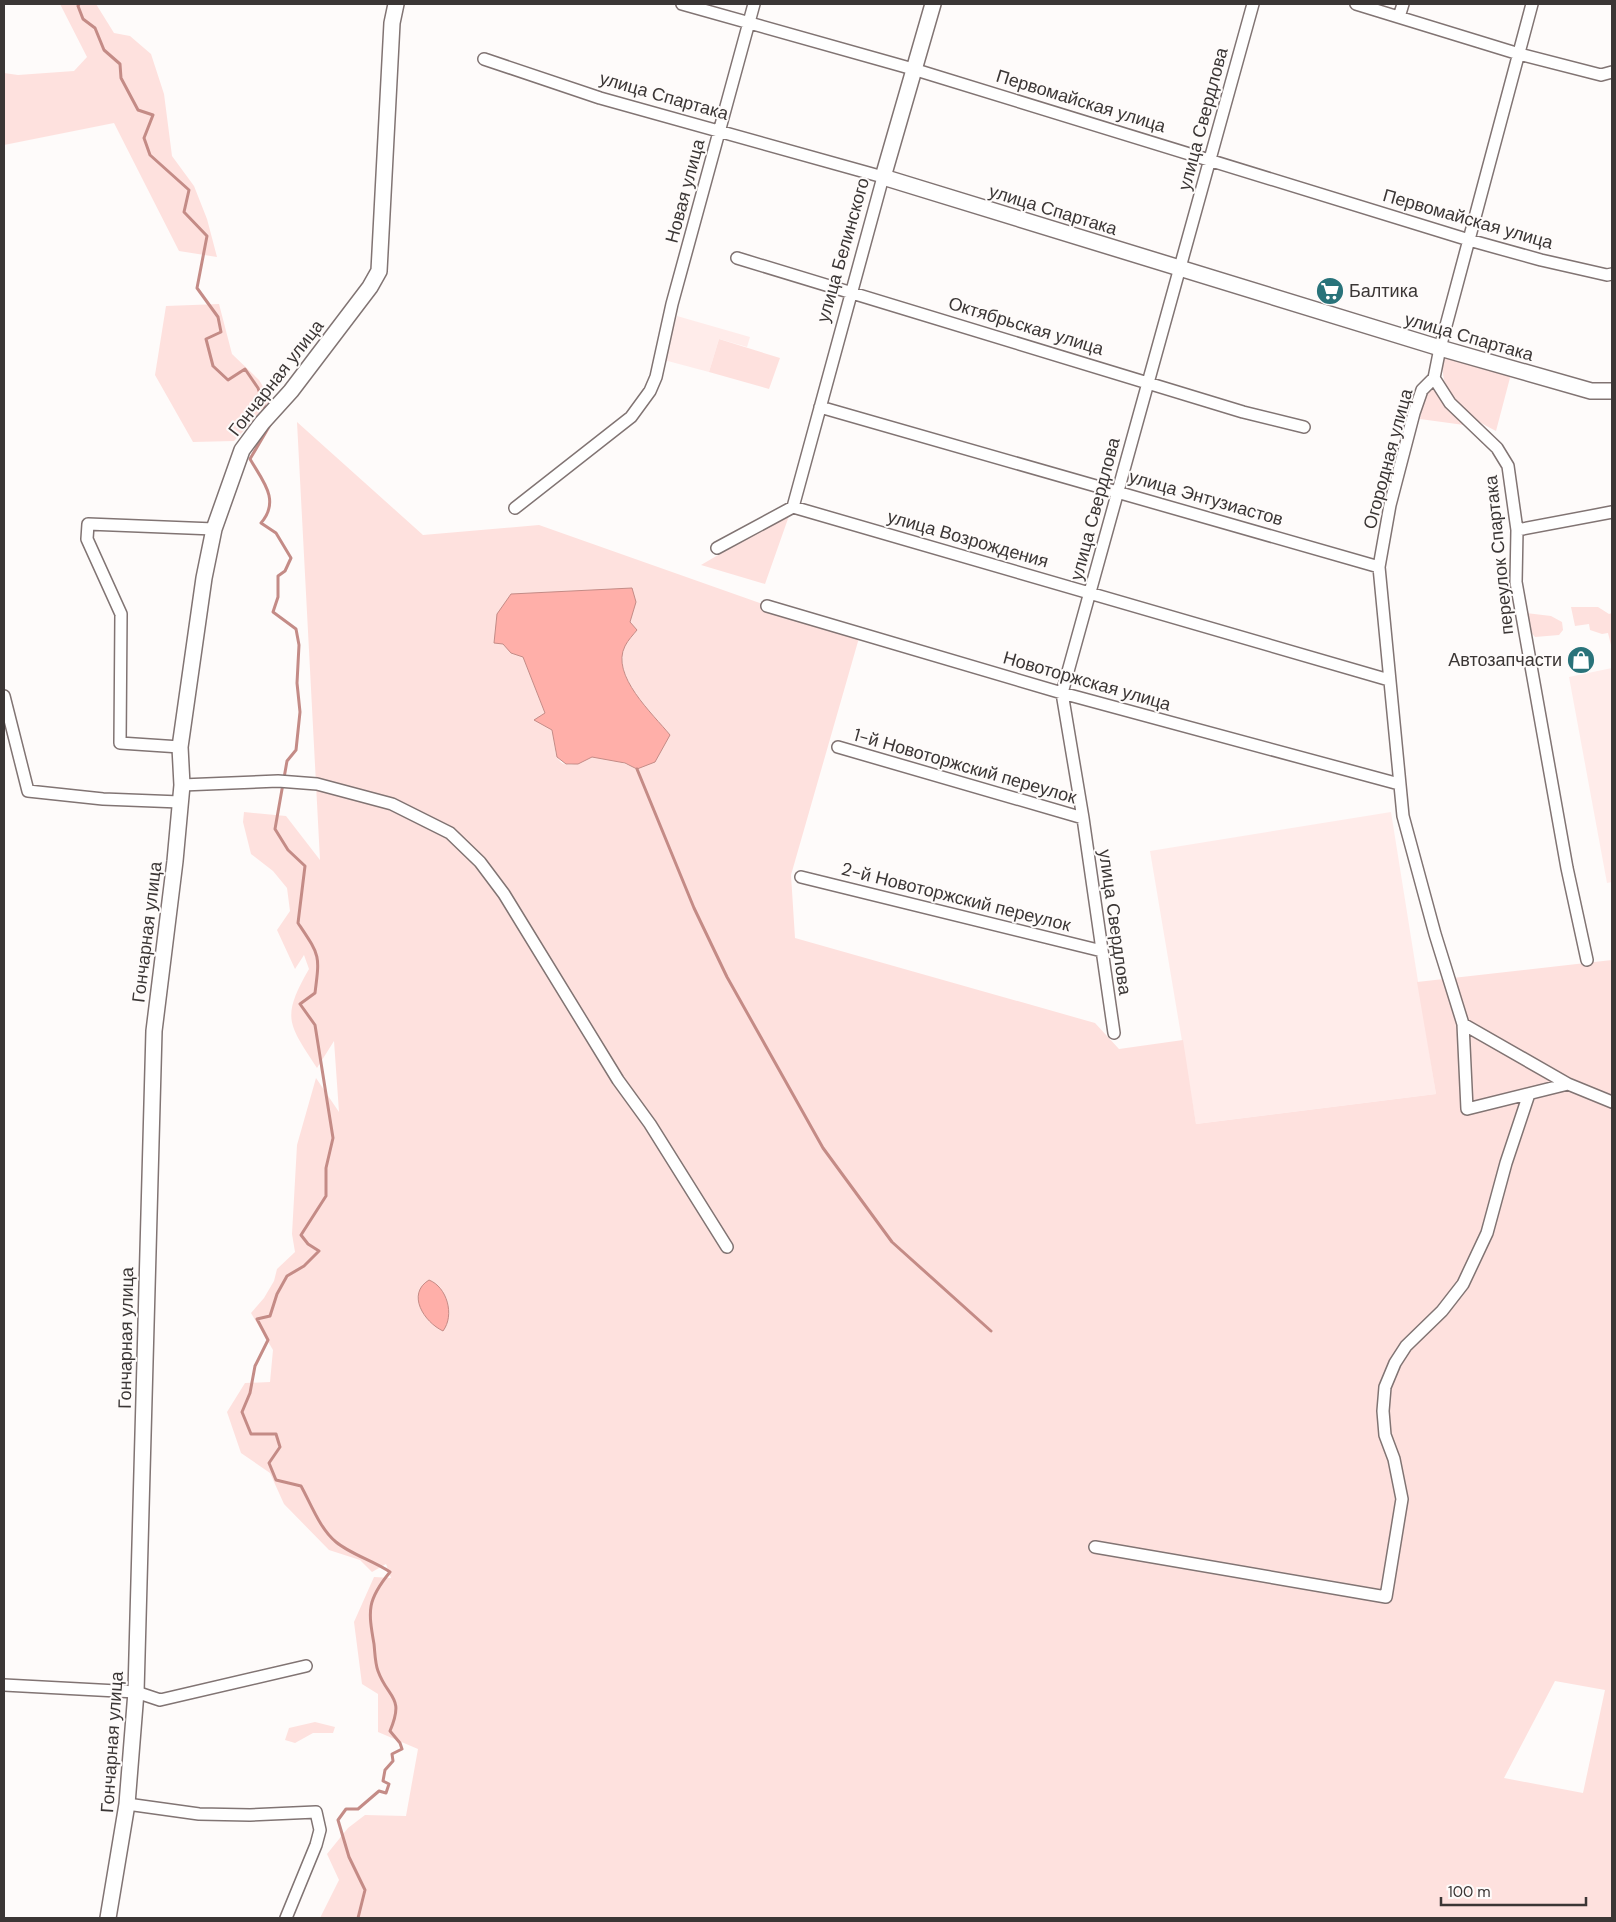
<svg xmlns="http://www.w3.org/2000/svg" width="1616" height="1922" viewBox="0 0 1616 1922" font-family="'DM Sans',sans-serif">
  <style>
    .built { fill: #ffecea }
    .green { fill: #fee1de; fill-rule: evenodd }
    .water { fill: #ffafa9; stroke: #c48b86 }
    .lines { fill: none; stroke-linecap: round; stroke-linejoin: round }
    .stream { stroke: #c48b86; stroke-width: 3 }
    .street-casing { stroke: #817473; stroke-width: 14 }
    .secondary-casing { stroke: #817473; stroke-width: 18 }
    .street { stroke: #fff; stroke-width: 11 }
    .secondary { stroke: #fff; stroke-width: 15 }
    .labels { text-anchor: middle; stroke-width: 4; stroke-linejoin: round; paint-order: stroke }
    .street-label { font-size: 18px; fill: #3b3635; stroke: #fefbfa }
    .poi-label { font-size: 18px; fill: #3b3635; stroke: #fefbfa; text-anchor: start }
  </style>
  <rect width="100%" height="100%" fill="#fefbfa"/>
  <path class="built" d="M677,316L750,337L747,347L719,339L709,372L664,360Z
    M1612,668V882L1607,883L1569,677Z
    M1391,812L1436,1094L1196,1124L1150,851Z"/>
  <path class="green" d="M60,4H96L114,33L130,36L151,54L164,94L172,156L194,186L207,219L217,257L179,251L114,123L4,145V73L18,75L74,71L87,57Z
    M219,304L232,354L259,380L272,401L234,441L193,442L155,375L166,306Z
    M719,339L780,358L769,389L709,372Z
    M1450,354L1511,374L1496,431C1468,417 1436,394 1444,358Z
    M1435,386L1449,408L1464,425L1420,419L1424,390Z
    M297,422L423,535L539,525L859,638L791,875L795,938L1095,1023L1119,1049L1183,1040L1196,1124L1436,1094L1417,982L1612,960V1918H320L339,1880L327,1854L348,1828L365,1815L406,1816L418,1749L378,1732V1694L362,1684L354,1622L374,1577L391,1578L386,1564L372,1572L360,1560L329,1550L284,1504L270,1473L241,1453L227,1412L245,1383L270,1382L273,1350L251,1313L264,1298L274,1281L277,1269L295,1252L292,1234L297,1145L316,1078L339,1112L334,1041L317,1068C288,1023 281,1018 309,969L304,955L295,969L277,930L290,911L287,888L273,871L251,854L243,822L244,812L286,816L320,860ZM636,602L630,622L637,630C633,635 628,640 625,646C611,675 653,714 670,735L637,769C627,764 604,756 592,757C581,759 567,774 557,757C555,753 554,736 552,730L535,720L545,713L523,657L512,653L503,644ZM1555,1681L1605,1690L1583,1793L1504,1778Z
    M790,513L765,584L701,565Z
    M1571,607H1598L1609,614L1612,613V649L1608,633L1602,634L1590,630L1589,624L1575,626Z
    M1526,613L1551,616L1562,622L1563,630L1559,635L1535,637L1530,631Z
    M315,1722L335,1727L333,1733H313L295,1743L285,1740L289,1728Z"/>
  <path class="water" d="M632,588L636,602L630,622L637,630C633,635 628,640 625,646C610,675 653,714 670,735L655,762L637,769L625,763L592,757L578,764H566L557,757L552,730L534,720L545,713L523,657L511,653L503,644L494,643L497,614L511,594Z
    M429,1280C447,1287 455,1315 443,1331C424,1322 406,1294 429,1280Z"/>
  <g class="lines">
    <path class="stream" d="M79,4L78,6L83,19L95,28L104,50L120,64L121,78L138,110L153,115L144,138L150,155L189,190L184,212L207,236L197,288L218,317L221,332L206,339L213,366L228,380L245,369L258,388L266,411
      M269,422L270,425L250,459C262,480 281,500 261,523L276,533L291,558L285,571L278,576V597L273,612L296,629L299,645L297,683L300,712L296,750L287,761L275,829L288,850L305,866L298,923C320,956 320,954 315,993L300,1004L315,1025L333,1138L326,1168V1196L301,1235L308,1244L319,1251L304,1266L287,1276L277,1294L270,1316L257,1319L268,1340L255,1366L250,1393L242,1412L251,1434H276L280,1447L269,1463L276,1480L301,1486C311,1504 320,1529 336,1542C350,1554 374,1561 390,1572C367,1600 368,1610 374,1644C375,1653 375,1663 378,1671C388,1699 405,1696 390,1731L400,1743L402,1749L392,1754L393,1761L385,1770L383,1781L389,1784L386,1793L379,1791L358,1809H346L338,1820L349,1857L365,1890L358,1918
      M637,769L694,908L727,977L823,1148L892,1242L991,1331"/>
    <defs>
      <path id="street" d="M682,4L913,69L1469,240L1541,260L1607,275L1612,274
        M1356,4L1519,54L1601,75L1612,72
        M1532,4L1440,348L1434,378L1422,390L1414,413L1390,505L1379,567L1403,816L1435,934L1463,1024L1467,1109L1568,1084L1612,1102
        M1399,17L1403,4
        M484,59L600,98L883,177L793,507
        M737,258L1243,412L1304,427
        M1434,378L1450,403L1497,448L1508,466L1517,530L1516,582L1567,868L1587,960
        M820,407L1379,567
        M515,508L631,417L650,391L656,377L672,304L754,4
        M1517,530L1612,512
        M717,548L793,507L1389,680
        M767,606L1062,693L1399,784
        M4,696L28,791L103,799L180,802
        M180,747L120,743L121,614L87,539L88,524L214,529
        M838,747L1083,818
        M182,785L278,781L317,784L392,804L450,833L480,862L504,894L618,1080L650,1124L727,1247
        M801,877L1102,951
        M1463,1024L1568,1084
        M1114,1033L1083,818L1062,693L1253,4
        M1095,1547L1386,1597L1402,1499L1394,1459L1385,1435L1383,1411L1385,1387L1395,1363L1406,1346L1442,1311L1463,1284L1487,1233L1506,1163L1529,1094
        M4,1685L136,1692L160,1700L306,1666
        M127,1804L199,1814L250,1815L316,1812L320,1830L316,1845L286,1918"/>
      <path id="secondary" d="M933,4L883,177L1440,348L1591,391H1612
        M108,1918L127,1804L136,1692L154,1031L175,861L182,785L180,747L204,578L214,529L242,450L262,423L291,391L370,287L379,271L392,23L396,4"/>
    </defs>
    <use href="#street" class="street-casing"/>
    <use href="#secondary" class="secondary-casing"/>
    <use href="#street" class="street"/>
    <use href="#secondary" class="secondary"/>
  </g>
  <defs>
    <symbol id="supermarket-disc" viewBox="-11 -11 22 22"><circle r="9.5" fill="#29737a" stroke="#fefbfa"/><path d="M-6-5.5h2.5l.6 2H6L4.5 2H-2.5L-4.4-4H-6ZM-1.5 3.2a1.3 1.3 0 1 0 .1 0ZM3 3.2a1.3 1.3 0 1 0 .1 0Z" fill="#fff"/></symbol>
    <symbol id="shop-disc" viewBox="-11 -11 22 22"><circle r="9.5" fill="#29737a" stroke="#fefbfa"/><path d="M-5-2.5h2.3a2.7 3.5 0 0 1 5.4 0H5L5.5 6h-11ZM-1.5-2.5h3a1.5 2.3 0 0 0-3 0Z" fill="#fff"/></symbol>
  </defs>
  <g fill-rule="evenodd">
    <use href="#supermarket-disc" x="1314" y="275" width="32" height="32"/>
    <use href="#shop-disc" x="1565" y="644" width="32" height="32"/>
  </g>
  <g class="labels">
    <g class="street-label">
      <text transform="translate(664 96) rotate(16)" y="6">улица Спартака</text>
      <text transform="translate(1081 101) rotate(17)" y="6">Первомайская улица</text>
      <text transform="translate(1203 119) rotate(-75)" y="6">улица Свердлова</text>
      <text transform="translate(685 191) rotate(-75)" y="6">Новая улица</text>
      <text transform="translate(1053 210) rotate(17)" y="6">улица Спартака</text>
      <text transform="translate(1468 219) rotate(16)" y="6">Первомайская улица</text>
      <text transform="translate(843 250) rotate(-74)" y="6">улица Белинского</text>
      <text transform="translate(1026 326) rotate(17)" y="6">Октябрьская улица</text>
      <text transform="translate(1469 337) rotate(16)" y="6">улица Спартака</text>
      <text transform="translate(276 378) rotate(-52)" y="6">Гончарная улица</text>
      <text transform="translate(1388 459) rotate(-75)" y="6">Огородная улица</text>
      <text transform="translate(1206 498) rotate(16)" y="6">улица Энтузиастов</text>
      <text transform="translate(1095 509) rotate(-75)" y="6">улица Свердлова</text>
      <text transform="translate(968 539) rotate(16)" y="6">улица Возрождения</text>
      <text transform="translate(1499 555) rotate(-96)" y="6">переулок Спартака</text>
      <text transform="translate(1087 681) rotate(16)" y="6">Новоторжская улица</text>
      <text transform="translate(965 766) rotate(16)" y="6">1-й Новоторжский переулок</text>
      <text transform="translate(956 897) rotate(14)" y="6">2-й Новоторжский переулок</text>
      <text transform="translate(1115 922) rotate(82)" y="6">улица Свердлова</text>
      <text transform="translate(147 932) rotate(-83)" y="6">Гончарная улица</text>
      <text transform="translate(126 1338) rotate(-89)" y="6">Гончарная улица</text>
      <text transform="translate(112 1742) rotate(-86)" y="6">Гончарная улица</text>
    </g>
    <g class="poi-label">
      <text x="1349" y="297">Балтика</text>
      <text x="1562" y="666" text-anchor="end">Автозапчасти</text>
    </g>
  </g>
  <rect width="1616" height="1922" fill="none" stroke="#3b3635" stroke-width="10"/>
  <path d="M1441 1897v8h145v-8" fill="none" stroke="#3b3635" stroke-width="2.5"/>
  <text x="1448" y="1897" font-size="15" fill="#3b3635" stroke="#fefbfa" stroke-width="4" paint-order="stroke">100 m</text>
</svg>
